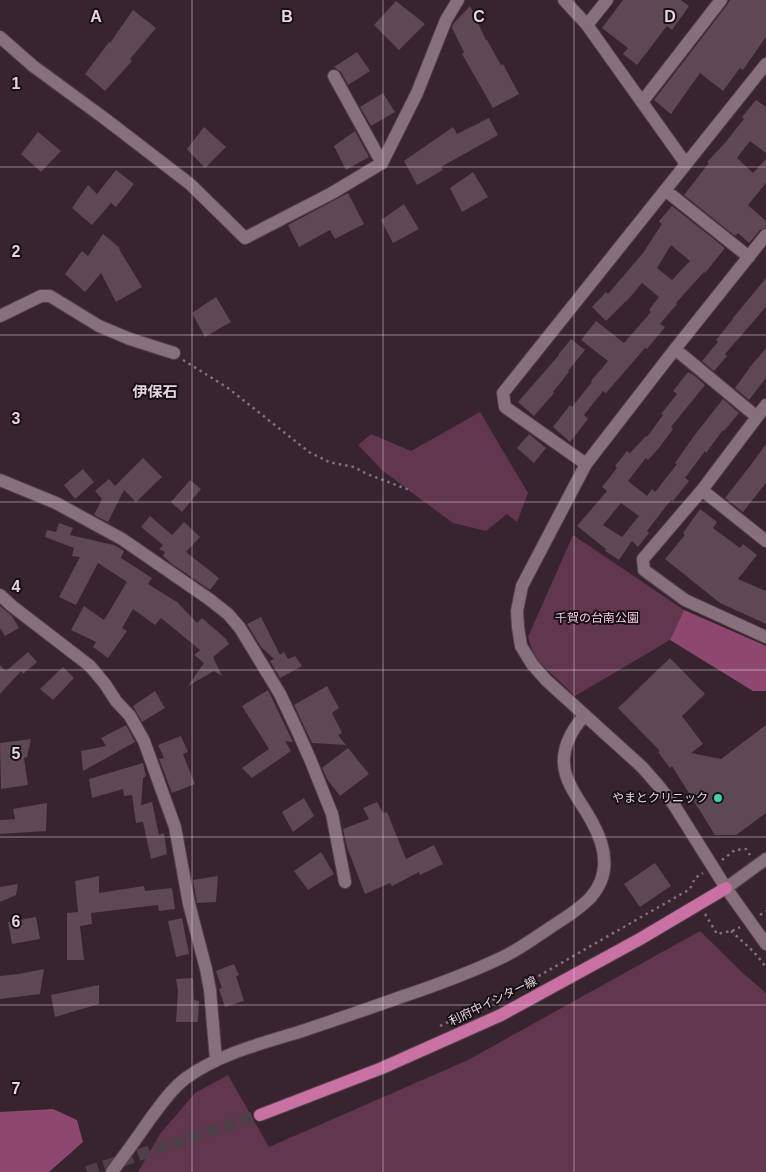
<svg xmlns="http://www.w3.org/2000/svg" width="766" height="1172" viewBox="0 0 766 1172" font-family="Helvetica,'Noto Sans JP',sans-serif">
  <style>
    .green { fill: #60374d }
    .forest { fill: #8e476f }
    .building { fill: #5d4853; fill-rule: evenodd }
    .lines { fill: none; stroke-linecap: round; stroke-linejoin: round }
    .major-tunnel { stroke: #513f48; stroke-width: 12; stroke-dasharray: 12 6; stroke-linecap: butt }
    .minor-casing { stroke: #514149; stroke-width: 14 }
    .major-casing { stroke: #514149; stroke-width: 14 }
    .path { stroke: #82717a; stroke-width: 2.5; stroke-dasharray: 2.5 4; stroke-linecap: butt }
    .minor { stroke: #86707b; stroke-width: 12 }
    .major { stroke: #c871a2; stroke-width: 12 }
    .grid { fill: none; stroke: #e2d5db; stroke-width: 1; stroke-opacity: 0.55 }
    .poi-dot { fill: #3cd4a4; stroke: #191015; stroke-width: 2 }
    .labels { text-anchor: middle; stroke-width: 4; stroke-linejoin: round; paint-order: stroke }
    .park-label { font-size: 12px; fill: #f2c8dd; stroke: #191015 }
    .poi-label { font-size: 12px; fill: #e2d5db; stroke: #191015; text-anchor: end }
    .street-label { font-size: 12px; fill: #e2d5db; stroke: #191015 }
    .quarter-label { font-size: 15px; font-weight: bold; fill: #e2d5db; stroke: #191015 }
    .grid-label { font-size: 16px; text-anchor: middle; font-weight: bold; fill: #e2d5db; stroke: #191015; stroke-width: 4; stroke-linejoin: round; paint-order: stroke }
  </style>
  <rect width="100%" height="100%" fill="#37242e"/>
  <path class="green" d="M480,412L528,493L517,522L507,514L486,531L453,523L423,501L382,470L358,445L371,434L411,451Z
    M573,535L684,610L670,640L575,696L535,658L528,637Z
    M700,931L745,975L766,993V1172H138L160,1134L195,1093L228,1075L269,1147L468,1060Z"/>
  <path class="forest" d="M684,610L766,646V691H753L670,640Z
    M53,1109L77,1120L83,1142L49,1172H0V1112Z"/>
  <path class="building" d="M623,0H681L689,6L672,30L667,26L637,65L623,54L628,48L602,28Z
    M730,0H766V37L743,70L740,68L723,91L700,73L671,114L654,100L727,5Z
    M396,1L425,24L399,50L374,25Z
    M470,6L486,40H487L501,65L503,64L519,94L493,108L462,54L464,52L452,28L453,24Z
    M133,10L156,28L130,59L132,61L105,91L85,74L109,42L110,43Z
    M357,52L370,71L348,85L341,72L334,67Z
    M383,93L395,112L371,126L360,107Z
    M756,100L766,107V153L750,141L737,158L753,173L766,159V183L748,205L766,221V227L760,230L749,243L738,233L735,236L684,195L709,163L707,162L724,144L744,119L742,117Z
    M489,118L498,135L441,167L443,170L417,185L404,161L453,127L457,134Z
    M204,127L226,147L205,168L187,149Z
    M355,131L369,157L346,170L334,146Z
    M38,132L61,151L41,172L21,154Z
    M116,170L134,184L116,207L111,203L92,225L72,208L88,185L97,194Z
    M473,172L488,197L462,212L450,188Z
    M348,193L364,224L335,239L330,230L299,247L288,225Z
    M404,204L419,229L393,243L381,220Z
    M672,206L725,248L705,273L704,272L676,303L677,304L660,324L665,327L647,349L645,348L606,393L603,391L584,415L588,419L570,442L553,427L570,405L572,407L592,382L591,381L608,361L581,340L596,321L624,343L651,312L649,310L659,297L642,283L626,302V301L606,321L592,307L606,292L608,294L643,253L662,224L659,221ZM671,245L690,261L672,280L657,268Z
    M103,234L120,248L119,249L142,287L116,302L101,273L85,292L65,274L82,251L88,256Z
    M766,278V307L725,354L727,356L714,371L702,361L718,342L716,340L733,319H732Z
    M216,297L231,322L205,337L192,313Z
    M571,339L585,350L568,371L569,372L553,392L554,393L534,416L518,402L559,355H558Z
    M766,348V378L749,400L735,388L750,367Z
    M688,372L691,374V373L705,385L671,427L673,429L659,448L648,460L646,458L628,481L647,496L652,489L655,492L677,464L675,463L694,436L723,399L739,413L724,431L723,430L706,453L705,451L685,478L689,481L673,501L671,500L647,531L649,533L638,547L632,541L619,560L605,551L606,549L577,526L607,491L602,487L617,468L615,466L627,451L630,453L646,436L647,437L663,415L661,414L677,394L673,391ZM621,503L639,516L622,537L603,525Z
    M529,434L546,448L534,463L517,448Z
    M766,444V483L743,512L725,498L750,466Z
    M143,458L162,477L136,502L124,490L108,522L94,515L102,499L95,491L109,479L115,486Z
    M83,469L94,482L75,499L64,485Z
    M190,480L201,489L182,512L171,502Z
    M700,509L717,522L713,528L740,548L743,544L757,555L738,579L766,591V624L720,603L665,559L685,535L683,533Z
    M150,516L172,535L184,522L200,537L186,552L219,578L210,590L172,564L163,556L165,552L159,549L163,545L141,527Z
    M59,523L73,528L70,535L114,545L124,551L121,558L152,578L148,584L177,602L197,623L202,618L225,638L229,644L213,657L222,676L214,671L188,686L204,663L194,655L200,650L161,618L155,625L133,609L122,628L127,631L108,658L93,647L96,642L71,630L84,606L104,620L127,582L98,563L76,605L59,597L80,557L72,556L74,548L45,537L47,530L56,532Z
    M0,606L12,616L19,628L5,636L0,628Z
    M261,617L280,655L284,652L288,659L295,656L302,666L280,678L270,661L274,659L261,647L247,624Z
    M28,652L37,662L23,674L21,671L0,694V665L6,671Z
    M670,658L705,694L682,716L703,744L691,753L721,759L766,725V813L736,835H715L672,766L670,768L658,752L660,751L618,708Z
    M63,667L74,678L53,700L40,689Z
    M327,686L339,708L332,713L342,733L338,735L346,745L312,743L294,705Z
    M268,690L293,742L285,741L291,751L252,778L242,768L269,749L242,706Z
    M155,691L165,708L142,722L133,706Z
    M126,725L135,742L83,771L81,751L106,746L101,738Z
    M181,736L188,752L183,754L195,784L172,793L159,759L164,758L158,745Z
    M31,739L27,757L24,758L28,785L1,789L0,743Z
    M348,748L369,774L340,796L327,779L322,768Z
    M143,763L146,776L143,778L141,805L152,802L159,835L164,833L167,854L151,859L143,822L136,823L132,795L124,796L123,789L92,798L89,779Z
    M304,798L314,816L293,832L282,812Z
    M377,802L383,813L387,812L406,859L434,845L443,864L420,875L419,872L392,886L390,883L365,894L347,847L343,829L369,819L363,808Z
    M47,803L46,831L0,834V820L15,819L13,809Z
    M321,852L334,874L308,890L294,871Z
    M655,863L671,886L640,907L624,884Z
    M99,876V893L144,886L145,891L172,888L175,909L159,911L158,905L91,913L92,924L80,926L84,960H67V913L78,912L75,881Z
    M218,876L216,902L197,903L193,880Z
    M18,884L16,895L0,902V887Z
    M36,917L40,939L12,944L8,922Z
    M182,918L189,954L176,957L168,921Z
    M234,964L239,975L236,976L244,1001L225,1007L219,989L222,988L216,971Z
    M44,969L40,994L0,999V976L19,974Z
    M193,978L194,1000L199,1001L198,1022H176L178,991L176,979Z
    M99,985V1004L55,1017L51,995Z"/>
  <g class="lines">
    <path class="major-tunnel" d="M87,1172L260,1115"/>
    <defs>
      <path id="minor" d="M564,0L587,25L686,164
        M587,25L607,0
        M0,37L33,66L104,118L190,184L245,238L332,193L382,163L417,93L446,20L458,0
        M334,76L382,163
        M642,102L721,0
        M665,190L749,257
        M766,235L675,349L586,464L522,586L517,611L518,627L521,646L532,664L546,680L642,767L657,784L674,805L726,888L766,944
        M0,316L41,296H50L99,326L130,339L174,353
        M675,349L757,417
        M766,405L702,490L643,559L644,570L685,600L766,637
        M586,464L505,407L503,393L766,64
        M0,480L56,503L122,539L209,599L228,614L240,628L280,694L297,730L310,759L332,814L345,882
        M702,490L766,541
        M0,595L12,606L90,666L105,684L116,701L130,716L144,741L175,827L189,904L206,969L210,990L216,1060
        M726,888L766,859
        M112,1172C125,1154 138,1137 150,1119C161,1105 171,1089 186,1078C219,1054 260,1044 299,1032C332,1021 365,1010 398,998C434,986 470,973 505,956C521,948 536,937 551,927C565,918 580,909 591,897C611,874 606,847 592,822C584,806 571,792 566,775C559,753 570,731 585,715"/>
      <path id="major" d="M260,1115L382,1068L501,1015L640,939L726,888"/>
    </defs>
    <use href="#minor" class="minor-casing"/>
    <use href="#major" class="major-casing"/>
    <path class="path" d="M183,360L228,388L309,452L329,462L354,467L367,474L412,491
      M722,860L735,850L746,849L750,855
      M705,914L717,934L735,930L740,927
      M760,915L766,911
      M731,931L754,952L766,967
      M440,1026L523,985L690,889L695,878L703,873"/>
    <use href="#minor" class="minor"/>
    <use href="#major" class="major"/>
  </g>
  <path class="grid" d="M192,0V1172M383,0V1172M574,0V1172M0,167H766M0,335H766M0,502H766M0,670H766M0,837H766M0,1005H766"/>
  <circle class="poi-dot" cx="718" cy="798" r="5"/>
  <g class="labels">
    <g class="park-label">
      <text x="597" y="622">千賀の台南公園</text>
    </g>
    <g class="poi-label">
      <text x="708" y="802">やまとクリニック</text>
    </g>
    <g class="street-label">
      <text transform="translate(493 1001) rotate(-26)" y="4">利府中インター線</text>
    </g>
    <g class="quarter-label">
      <text x="155" y="397">伊保石</text>
    </g>
  </g>
  <g class="grid-label">
    <text x="96" y="22">A</text>
    <text x="287" y="22">B</text>
    <text x="479" y="22">C</text>
    <text x="670" y="22">D</text>
    <text x="16" y="89">1</text>
    <text x="16" y="257">2</text>
    <text x="16" y="424">3</text>
    <text x="16" y="592">4</text>
    <text x="16" y="759">5</text>
    <text x="16" y="927">6</text>
    <text x="16" y="1094">7</text>
  </g>
</svg>
